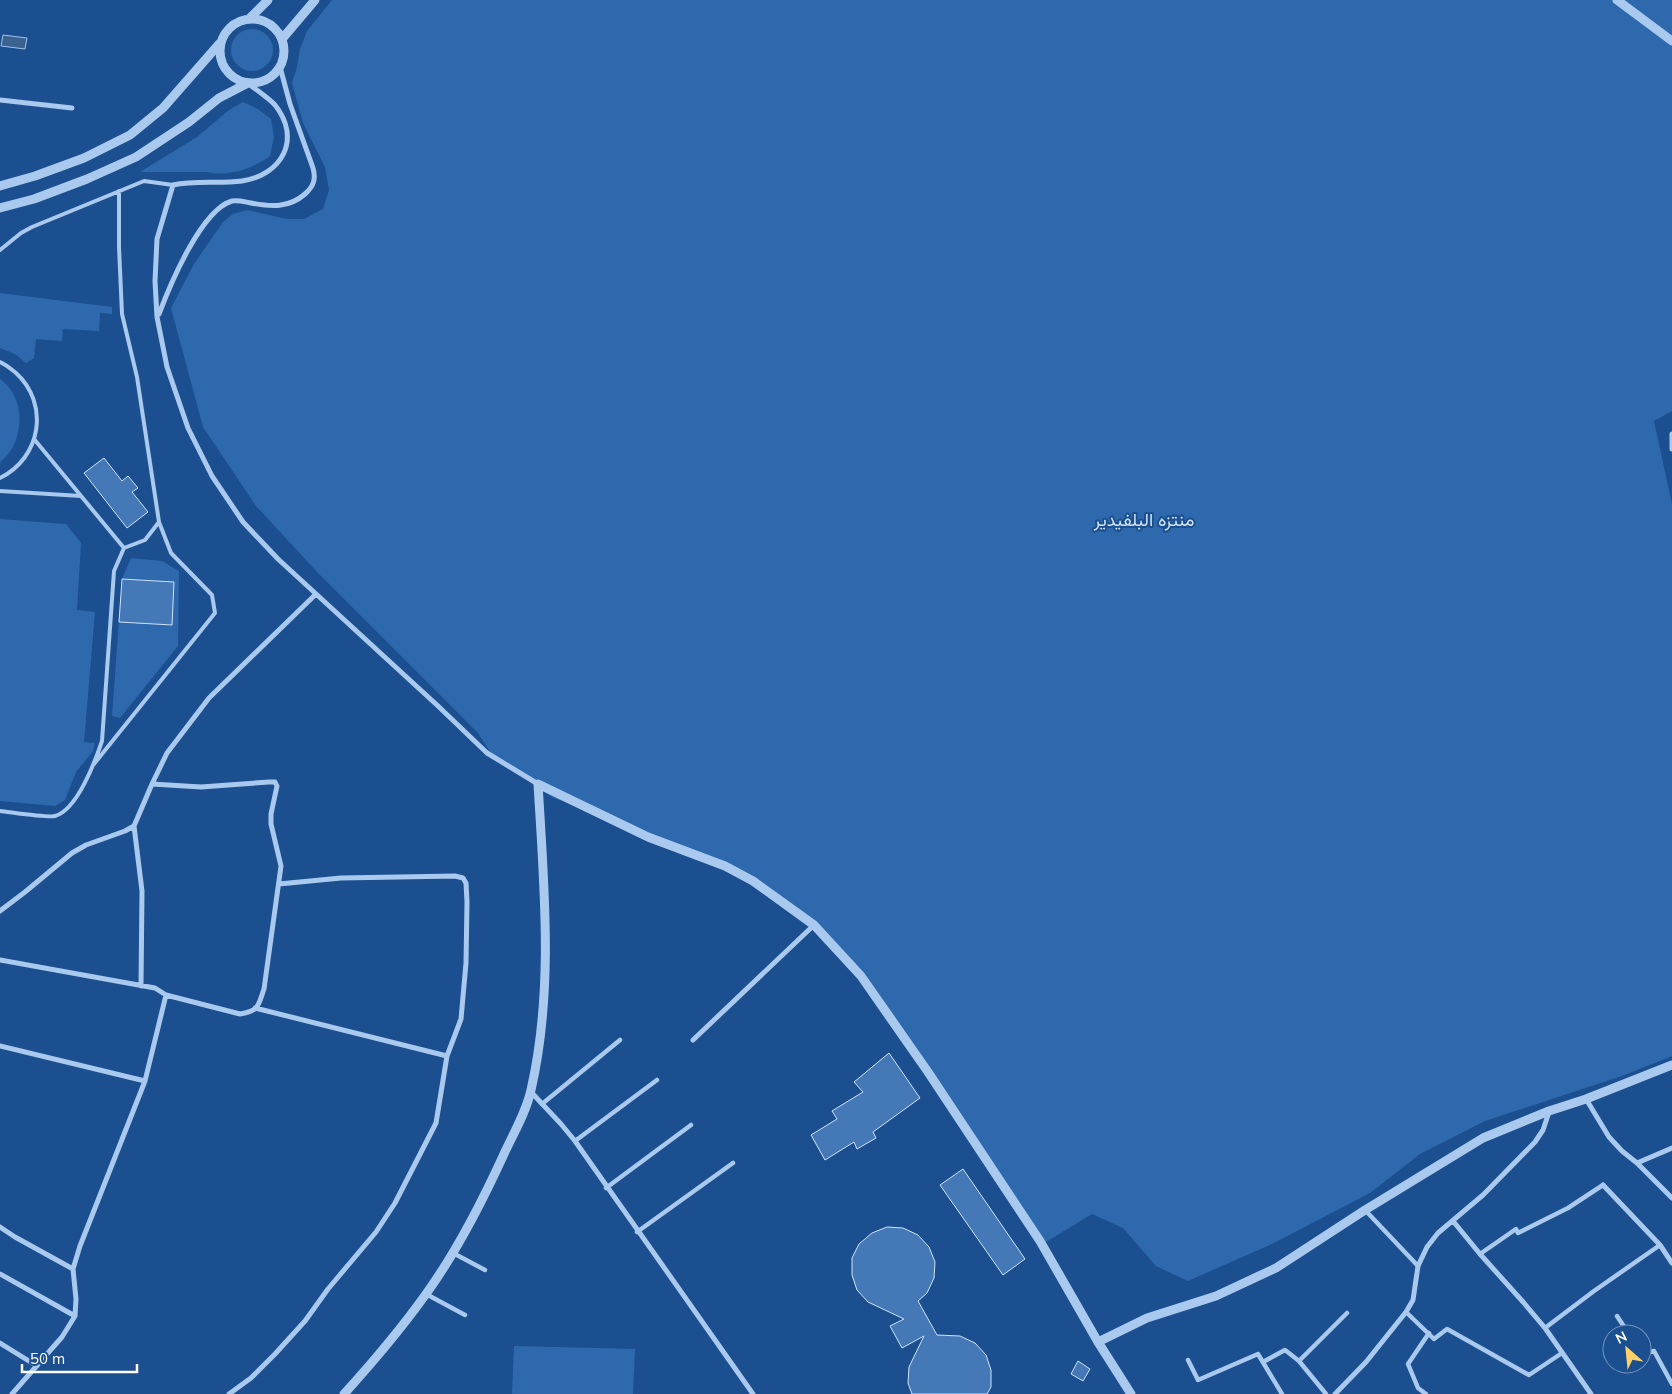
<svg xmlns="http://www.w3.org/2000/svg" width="1672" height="1394" viewBox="0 0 1672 1394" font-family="Mulish,Vazirmatn,sans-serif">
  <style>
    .green { fill: #2e69ad }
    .water { fill: #3c6290; stroke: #9cc4f0 }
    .building { fill: #4478b7; stroke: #cfe3fa }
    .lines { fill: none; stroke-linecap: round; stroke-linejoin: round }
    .service { stroke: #a9c9ee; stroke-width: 4 }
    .pedestrian { stroke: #a9c9ee; stroke-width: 4.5 }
    .minor { stroke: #a9c9ee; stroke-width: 5 }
    .tertiary { stroke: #a9c9ee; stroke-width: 9 }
    .labels { text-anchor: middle; stroke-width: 4; stroke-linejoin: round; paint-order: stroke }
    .park-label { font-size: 18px; fill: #cfe3fa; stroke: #1b4f8f }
  </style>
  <rect width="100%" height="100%" fill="#1b4f8f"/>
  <path class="green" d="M332,0H1672V411L1654,421L1672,504V1056L1622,1076L1485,1121L1420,1154L1370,1193L1272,1244L1188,1281L1156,1266L1123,1228L1092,1214L1046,1242L918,1050L865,974L761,885L597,812L553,798L492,755L478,733L319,574L256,506L203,427L171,308L194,264L223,222L233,214L247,210L287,219H304L323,209L329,190L325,167L303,123L292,83L297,67L300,49L307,31Z
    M231 50a21 21 0 1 1 42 0a21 21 0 1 1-42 0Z
    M243,102L258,109L271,119L274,137L270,156C252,169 229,177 207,172H140L197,137L229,110Z
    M0,293L112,307V314L100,313L99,331L63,329L62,341L36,339L34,358L26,363L15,354L0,348Z
    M0,379C22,395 24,424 13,447C10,453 4,458 0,463Z
    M0,519L66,524L81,543L77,610L95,612L84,742L95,743L93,751L76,772L65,800L55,806L0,801Z
    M131,558L162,561L179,571L178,646L120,718L112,716L122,579Z
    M514,1346L635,1349L633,1394H512Z"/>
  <path class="water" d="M3,35L27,38L25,49L1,46Z"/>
  <path class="building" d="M104,458L122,481L128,476L138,488L132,492L148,512L127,528L84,473Z
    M122,579L174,582L172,625L119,622Z
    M889,1053L920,1098L873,1132L876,1138L857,1149L854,1142L825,1160L811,1135L837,1119L832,1111L863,1092L854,1082Z
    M963,1169L1025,1259L1003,1275L940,1185Z
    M887,1227L903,1228L918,1235L929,1247L935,1262L934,1278L927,1293L918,1301L937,1335L960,1336L975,1343L986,1355L991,1370V1387L987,1394H912L908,1383L909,1367L924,1336L902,1348L890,1326L904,1319L868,1302L857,1290L852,1275V1258L859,1244L872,1233Z
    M1078,1361L1090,1369L1083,1381L1071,1374Z"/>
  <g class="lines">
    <path class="service" d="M0,250L21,233L32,227L144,181L173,185
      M0,362C7,365 11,369 16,373C50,404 41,458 0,478
      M34,439L124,548
      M0,491L81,496
      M94,764L215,613L212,595L171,553L159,522L137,377L122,314L119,247V191
      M0,811C10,812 48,818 55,816C77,810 95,762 102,741L114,571L124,548L145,540L159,522"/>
    <path class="pedestrian" d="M542,1104L620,1040
      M575,1141L657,1080
      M606,1188L691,1125
      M1365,1210L1418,1266
      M637,1232L733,1163
      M453,1253L485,1270
      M1480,1254L1516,1229L1518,1233L1568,1208L1603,1185
      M426,1294L465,1315
      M1406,1312L1434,1339L1447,1329L1529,1375L1562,1353
      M1617,1316L1629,1334
      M1545,1328L1594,1291L1660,1245
      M1642,1352L1643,1354L1654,1351L1672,1384
      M1188,1360L1198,1380L1258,1354L1282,1394
      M1299,1361L1347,1313
      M1263,1362L1285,1350L1299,1361L1326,1394
      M1426,1394L1418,1388L1408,1364L1429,1333"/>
    <path class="minor" d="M248,83C256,90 268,97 275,105C302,139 282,175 242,181C219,184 195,180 173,185L157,239L155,281L157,317L167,367L188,428L212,476L243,522L278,559L438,706L487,753L538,784
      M0,100L72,108
      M159,314C170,285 201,210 232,201C239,200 245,202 251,203C271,207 289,208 305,194C314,186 316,179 313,168L290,104L280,67
      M1672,434V449
      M152,784L201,787L269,782H275L277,786L271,814V824L281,866L264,989C258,1006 259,1011 240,1014L166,995
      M134,826L142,891L141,986
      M0,911L25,892L72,853L86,845L125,831L134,826L152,784L167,753L209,698L316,594
      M0,960L155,988L166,995L145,1081L80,1246L73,1269L76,1299L75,1316L62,1337L12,1394
      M255,1008L447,1056
      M693,1040L814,925
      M0,1046L145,1081
      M531,1092L561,1124L575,1141L753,1394
      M1586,1099L1609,1137L1622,1151L1637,1163L1672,1198
      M1637,1163L1672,1148
      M1603,1185L1660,1245L1672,1263
      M1453,1221L1480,1254L1524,1303L1545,1328L1591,1394
      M0,1227L15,1237L73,1269
      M0,1274L75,1316
      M0,1343L37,1366
      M229,1394L251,1378L275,1354L305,1321L328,1289L376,1232L395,1203L436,1123L447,1056L461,1019L466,963L467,902L466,883L463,878L455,876L341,878L279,884
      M1335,1394L1366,1362L1406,1312L1413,1300L1418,1266L1427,1247L1438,1233L1483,1195L1535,1142L1543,1130L1549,1112"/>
    <path class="tertiary" d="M1617,0L1672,41
      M250,18L268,0
      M220 51a32 32 0 1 1 64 0a32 32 0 1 1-64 0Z
      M282,39L315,0
      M0,186L35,176L84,158L130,135L163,108L220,43
      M0,208L34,199L87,179L136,157L189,122L219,98L248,83
      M1098,1342L1147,1318L1216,1296L1276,1268L1365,1210L1483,1138L1549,1111L1586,1099L1672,1065
      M344,1394C373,1362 401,1329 426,1294C457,1251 481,1204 503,1156C513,1134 526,1113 531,1090C554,990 544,885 538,784L648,837L725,866L753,881L814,925L861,976L928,1072L1040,1241L1098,1342L1131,1394"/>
  </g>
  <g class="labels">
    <g class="park-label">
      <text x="1144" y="526">منتزه البلفيدير</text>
    </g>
  </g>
  <g transform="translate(1627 1349) rotate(333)"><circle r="24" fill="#1b4f8f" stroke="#7695bc"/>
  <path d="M0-4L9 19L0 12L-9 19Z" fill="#ffd166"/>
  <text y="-8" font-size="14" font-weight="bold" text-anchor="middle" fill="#ffffff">N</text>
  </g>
  <path d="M22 1364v8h115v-8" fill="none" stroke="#ffffff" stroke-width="2.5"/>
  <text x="30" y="1364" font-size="15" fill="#ffffff" stroke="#1b4f8f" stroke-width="4" paint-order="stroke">50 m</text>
</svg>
